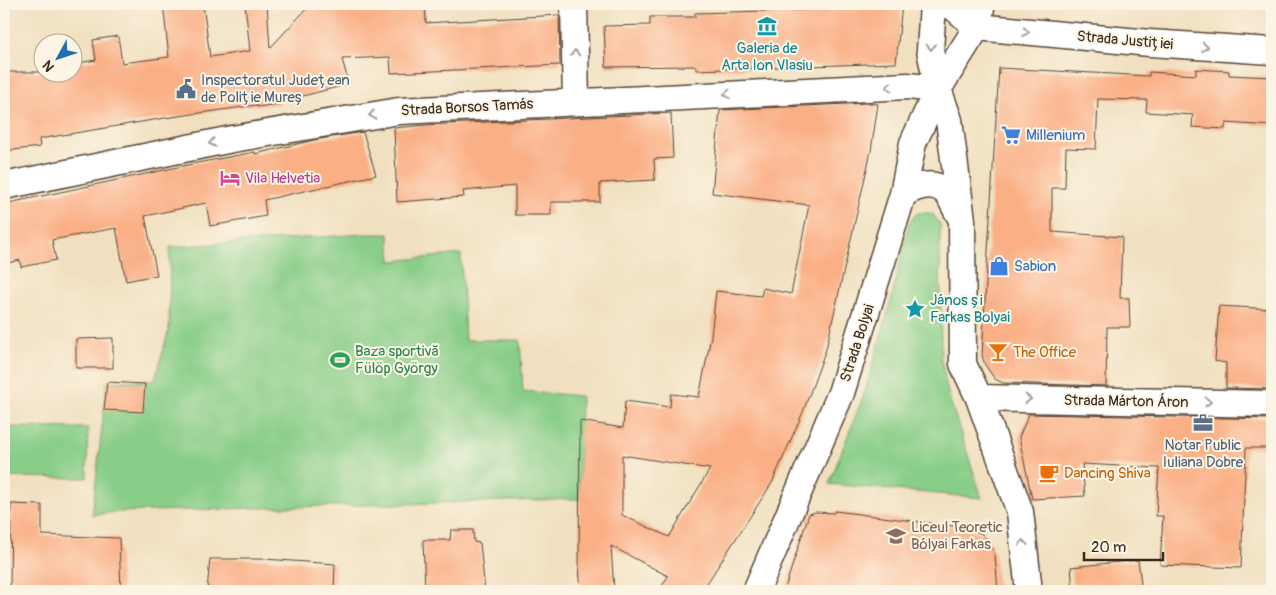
<svg xmlns="http://www.w3.org/2000/svg" width="1276" height="595" viewBox="0 0 1276 595" font-family="Pangolin,sans-serif">
  <style>
    .green { fill: #89ce88; stroke: #627c53 }
    .building { fill: #faaf85; fill-rule: evenodd }
    .lines { fill: none; stroke-linecap: round; stroke-linejoin: round }
    .minor-casing { stroke: #564536; stroke-width: 29 }
    .minor { stroke: #fff; stroke-width: 26 }
    .oneway { stroke: #a79f9a }
    .labels { text-anchor: middle; stroke-width: 4; stroke-linejoin: round; paint-order: stroke }
    .street-label { font-size: 15px; fill: #3b2a1e; stroke: #fcf5e5 }
    .culture-label { font-size: 15px; fill: #0d838f; stroke: #fcf5e5 }
    .service-label { font-size: 15px; fill: #4e5e75; stroke: #fcf5e5; text-anchor: start }
    .shop-label { font-size: 15px; fill: #366cbe; stroke: #fcf5e5; text-anchor: start }
    .hotel-label { font-size: 15px; fill: #b23c85; stroke: #fcf5e5; text-anchor: start }
    .leisure-label { font-size: 15px; fill: #27864d; stroke: #fcf5e5; text-anchor: start }
    .food-label { font-size: 15px; fill: #c56008; stroke: #fcf5e5; text-anchor: start }
    .education-label { font-size: 15px; fill: #785e54; stroke: #fcf5e5; text-anchor: start }
  </style>
  <rect width="100%" height="100%" fill="#fcf5e5"/>
  <filter id="ink" filterUnits="userSpaceOnUse"><feTurbulence type="fractalNoise" baseFrequency=".02" numOctaves="2"/><feDisplacementMap in="SourceGraphic" scale="10" xChannelSelector="R" yChannelSelector="G"/><feConvolveMatrix kernelMatrix="1 2 1 2 8 2 1 2 1" color-interpolation-filters="sRGB"/></filter>
  <filter id="wash" filterUnits="userSpaceOnUse"><feTurbulence type="fractalNoise" baseFrequency=".0096" numOctaves="4" result="noise"/><feDisplacementMap in="SourceGraphic" scale="20" xChannelSelector="R" yChannelSelector="G"/><feGaussianBlur stdDeviation="1.12" result="paint"/><feColorMatrix in="noise" values="0 0 0 0 0 0 0 0 0 0 0 0 0 0 0 0 0 1.4 0 .05"/><feComposite in="paint" operator="in"/></filter>
  <g filter="url(#wash)">
    <rect width="100%" height="100%" fill="#f1e0c0"/>
    <path class="green" d="M917,213H932L940,224L941,359L949,397L982,498L829,484L864,394L889,309L909,223Z
      M365,234H389L391,261L461,254L465,340H520L523,391L581,396L579,499L116,512L92,515L107,382L155,380L169,328L170,247Z
      M4,427L88,428L87,478L4,477Z"/>
    <g id="blocks">
      <path class="building" d="M163,4H203L210,57L250,51L245,4H267L270,48L311,4H425L426,23L559,15L560,65L391,73L390,57L342,59L349,84L280,102V104L257,107V105L165,118L39,139L40,147L4,151V72H72V64L96,60L93,40L118,36L122,63L169,57Z
        M835,4H902L896,63L696,70V66L606,67L604,26L650,25V17H695V13L835,9Z
        M999,68L1149,76V72L1196,75V69L1229,71V75L1272,77V126L1226,123L1225,129L1192,127L1193,115L1146,112L1147,100L1098,99L1096,149L1066,148L1065,188H1052V232L1122,237L1120,298H1129L1130,327H1107L1106,386L1003,383L995,379L985,365L982,355L985,301Z
        M868,103L878,104L871,151L826,349L803,412L772,483L702,591H659L668,576L611,546L614,591H581L579,567L580,421L623,428L625,401L670,407L671,394L699,397L711,337L716,291L761,296L763,288L791,294L809,205L712,193L720,110ZM622,455L710,469L669,537L622,515Z
        M671,113L673,158L654,159L655,180L600,183V202H551V215H515V186L463,191L464,197L397,202L394,128L426,125Z
        M363,132L376,175L264,200L266,216L210,226L206,203L145,216L157,275L126,281L116,228L52,240L56,260L21,267L20,260L4,264V204L197,163L255,152V154L314,140Z
        M1219,306L1272,309V389L1226,388V363L1215,361Z
        M113,338V368H76V339Z
        M107,382L145,384L143,412L104,410Z
        M1029,414L1272,419V448H1246L1241,568L1160,565L1163,516H1156L1159,468L1082,464L1085,496L1032,499L1019,437Z
        M11,504L42,505V535L119,538L121,591H10Z
        M835,511L968,528L982,534L990,543L995,555L998,591H784L809,514L816,512L834,513Z
        M451,530H473L474,542L480,543L485,591H425L423,540H450Z
        M210,559H264L335,564L334,591H207Z
        M1138,560L1142,591H1073L1071,567Z"/>
    </g>
  </g>
  <g filter="url(#ink)">
    <use href="#blocks" fill-opacity="0" stroke="#564536" stroke-width="1"/>
    <g class="lines">
      <defs>
        <path id="minor" d="M574,4L576,102
          M933,4L930,50L938,89L949,120L962,220L963,364L979,398L1020,512L1029,591
          M950,4L977,27L1150,43L1272,51
          M4,186L232,139L399,111L907,86L938,89
          M903,194C915,187 932,180 945,191C951,196 955,209 960,216
          M979,398L1272,404
          M756,591L841,393L903,194L913,143L938,89L977,27L982,4"/>
      </defs>
      <use href="#minor" class="minor-casing"/>
      <use href="#minor" class="minor"/>
    </g>
    <defs><path id="oneway-chevron" d="M-2-3.5L2.5 0L-2 3.5" fill="none" stroke-width="1.6" stroke-linecap="round" stroke-linejoin="round" transform="scale(1.25)"/></defs>
    <g class="oneway">
      <use href="#oneway-chevron" transform="translate(1026 32) rotate(5)"/>
      <use href="#oneway-chevron" transform="translate(931 47) rotate(90)"/>
      <use href="#oneway-chevron" transform="translate(1205 47) rotate(4)"/>
      <use href="#oneway-chevron" transform="translate(575 53) rotate(-91)"/>
      <use href="#oneway-chevron" transform="translate(889 87) rotate(177)"/>
      <use href="#oneway-chevron" transform="translate(727 94) rotate(177)"/>
      <use href="#oneway-chevron" transform="translate(372 115) rotate(171)"/>
      <use href="#oneway-chevron" transform="translate(212 143) rotate(168)"/>
      <use href="#oneway-chevron" transform="translate(1028 399) rotate(1)"/>
      <use href="#oneway-chevron" transform="translate(1208 402) rotate(1)"/>
      <use href="#oneway-chevron" transform="translate(1023 543) rotate(-97)"/>
    </g>
  </g>
  <defs>
    <symbol id="museum-bare" viewBox="-9 -9 18 18"><path d="M0-6L6-3V-2H-6V-3ZM-5-1h2V3h-2ZM-1-1h2V3h-2ZM3-1h2V3H3ZM-6 4H6V6H-6Z" fill="#0f9aa8" stroke="#fcf5e5" stroke-width="2.5" paint-order="stroke"/></symbol>
    <symbol id="civic-bare" viewBox="-9 -9 18 18"><path d="M-.6-6.5H3V-4.5H.6V-3L4-1V1h2V6H-6V1h2V-1L-.6-3ZM-1.2 2.5V6h2.4V2.5Z" fill="#5c6f8a" stroke="#fcf5e5" stroke-width="2.5" paint-order="stroke"/></symbol>
    <symbol id="supermarket-bare" viewBox="-9 -9 18 18"><path d="M-6-5.5h2.5l.6 2H6L4.5 2H-2.5L-4.4-4H-6ZM-1.5 3.2a1.3 1.3 0 1 0 .1 0ZM3 3.2a1.3 1.3 0 1 0 .1 0Z" fill="#3f7fe0" stroke="#fcf5e5" stroke-width="2.5" paint-order="stroke"/></symbol>
    <symbol id="hotel-bare" viewBox="-9 -9 18 18"><path d="M-6-4.5h1.5V1H6V5H4.5V3h-9V5H-6ZM-4 0a1.8 1.8 0 1 1 3.6 0ZM.5 0V-2.5h3Q6-2.5 6 0Z" fill="#d1479c" stroke="#fcf5e5" stroke-width="2.5" paint-order="stroke"/></symbol>
    <symbol id="shop-bare" viewBox="-9 -9 18 18"><path d="M-5-2.5h2.3a2.7 3.5 0 0 1 5.4 0H5L5.5 6h-11ZM-1.5-2.5h3a1.5 2.3 0 0 0-3 0Z" fill="#3f7fe0" stroke="#fcf5e5" stroke-width="2.5" paint-order="stroke"/></symbol>
    <symbol id="sight-bare" viewBox="-9 -9 18 18"><path d="M0-6L1.8-2.2L6-1.7L2.9 1.2L3.7 5.4L0 3.3L-3.7 5.4L-2.9 1.2L-6-1.7L-1.8-2.2Z" fill="#0f9aa8" stroke="#fcf5e5" stroke-width="2.5" paint-order="stroke"/></symbol>
    <symbol id="bar-bare" viewBox="-9 -9 18 18"><path d="M-6-5H6L.8 .8V4.5H3.5V6h-7V4.5H-.8V.8Z" fill="#e8710a" stroke="#fcf5e5" stroke-width="2.5" paint-order="stroke"/></symbol>
    <symbol id="stadium-bare" viewBox="-9 -9 18 18"><path d="M0-5a6.5 5 0 1 0 0 10a6.5 5 0 1 0 0-10ZM-3.5-1.8h7v3.6h-7Z" fill="#2e9e5b" stroke="#fcf5e5" stroke-width="2.5" paint-order="stroke"/></symbol>
    <symbol id="office-bare" viewBox="-9 -9 18 18"><path d="M-6-3h4V-5.5h4V-3h4V5H-6ZM-1-4.5V-3h2v-1.5ZM-6 0V1H6V0Z" fill="#5c6f8a" stroke="#fcf5e5" stroke-width="2.5" paint-order="stroke"/></symbol>
    <symbol id="cafe-bare" viewBox="-9 -9 18 18"><path d="M-5.5-4.5H6V0H3Q3 3.5 0 3.5H-2.5Q-5.5 3.5-5.5 0ZM3-3.2v2h1.7v-2ZM-6 4.5H4V6H-6Z" fill="#e8710a" stroke="#fcf5e5" stroke-width="2.5" paint-order="stroke"/></symbol>
    <symbol id="university-bare" viewBox="-9 -9 18 18"><path d="M0-5L7-2L0 1L-7-2ZM-4 1L0 2.5L4 1V4Q0 6-4 4Z" fill="#8d6e63" stroke="#fcf5e5" stroke-width="2.5" paint-order="stroke"/></symbol>
  </defs>
  <g fill-rule="evenodd">
    <use href="#museum-bare" x="753" y="12" width="28" height="28"/>
    <use href="#civic-bare" x="172" y="75" width="28" height="28"/>
    <use href="#supermarket-bare" x="997" y="121" width="28" height="28"/>
    <use href="#hotel-bare" x="216" y="164" width="28" height="28"/>
    <use href="#shop-bare" x="985" y="252" width="28" height="28"/>
    <use href="#sight-bare" x="901" y="295" width="28" height="28"/>
    <use href="#bar-bare" x="984" y="338" width="28" height="28"/>
    <use href="#stadium-bare" x="326" y="346" width="28" height="28"/>
    <use href="#office-bare" x="1189" y="409" width="28" height="28"/>
    <use href="#cafe-bare" x="1035" y="459" width="28" height="28"/>
    <use href="#university-bare" x="882" y="522" width="28" height="28"/>
  </g>
  <g class="labels">
    <g class="street-label">
      <text transform="translate(1125 40) rotate(5)" y="5">Strada Justiției</text>
      <text transform="translate(467 107) rotate(-3)" y="5">Strada Borsos Tamás</text>
      <text transform="translate(857 343) rotate(-72)" y="5">Strada Bolyai</text>
      <text transform="translate(1126 401) rotate(1)" y="5">Strada Márton Áron</text>
    </g>
    <g class="culture-label">
      <text x="767" y="53">Galeria de<tspan x="767" dy="17">Arta Ion Vlasiu</tspan></text>
      <text x="930" y="305" text-anchor="start">János și<tspan x="930" dy="17">Farkas Bolyai</tspan></text>
    </g>
    <g class="service-label">
      <text x="201" y="85">Inspectoratul Județean<tspan x="201" dy="17">de Poliție Mureș</tspan></text>
      <text x="1203" y="450" text-anchor="middle">Notar Public<tspan x="1203" dy="17">Iuliana Dobre</tspan></text>
    </g>
    <g class="shop-label">
      <text x="1026" y="140">Millenium</text>
      <text x="1014" y="271">Sabion</text>
    </g>
    <g class="hotel-label">
      <text x="245" y="183">Vila Helvetia</text>
    </g>
    <g class="leisure-label">
      <text x="355" y="356">Baza sportivă<tspan x="355" dy="17">Fülöp György</tspan></text>
    </g>
    <g class="food-label">
      <text x="1013" y="357">The Office</text>
      <text x="1064" y="478">Dancing Shiva</text>
    </g>
    <g class="education-label">
      <text x="911" y="532">Liceul Teoretic<tspan x="911" dy="17">Bólyai Farkas</tspan></text>
    </g>
  </g>
  <rect width="1276" height="595" fill="none" stroke="#fcf5e5" stroke-width="20"/>
  <g transform="translate(58 58) rotate(230)"><circle r="24" fill="#fcf5e5" stroke="#afa495"/>
  <path d="M0-4L9 19L0 12L-9 19Z" fill="#1f6fb2"/>
  <text y="-8" font-size="14" font-weight="bold" text-anchor="middle" fill="#3b2a1e">N</text>
  </g>
  <path d="M1084 552v8h79v-8" fill="none" stroke="#3b2a1e" stroke-width="2.5"/>
  <text x="1091" y="552" font-size="15" fill="#3b2a1e" stroke="#fcf5e5" stroke-width="4" paint-order="stroke">20 m</text>
</svg>
